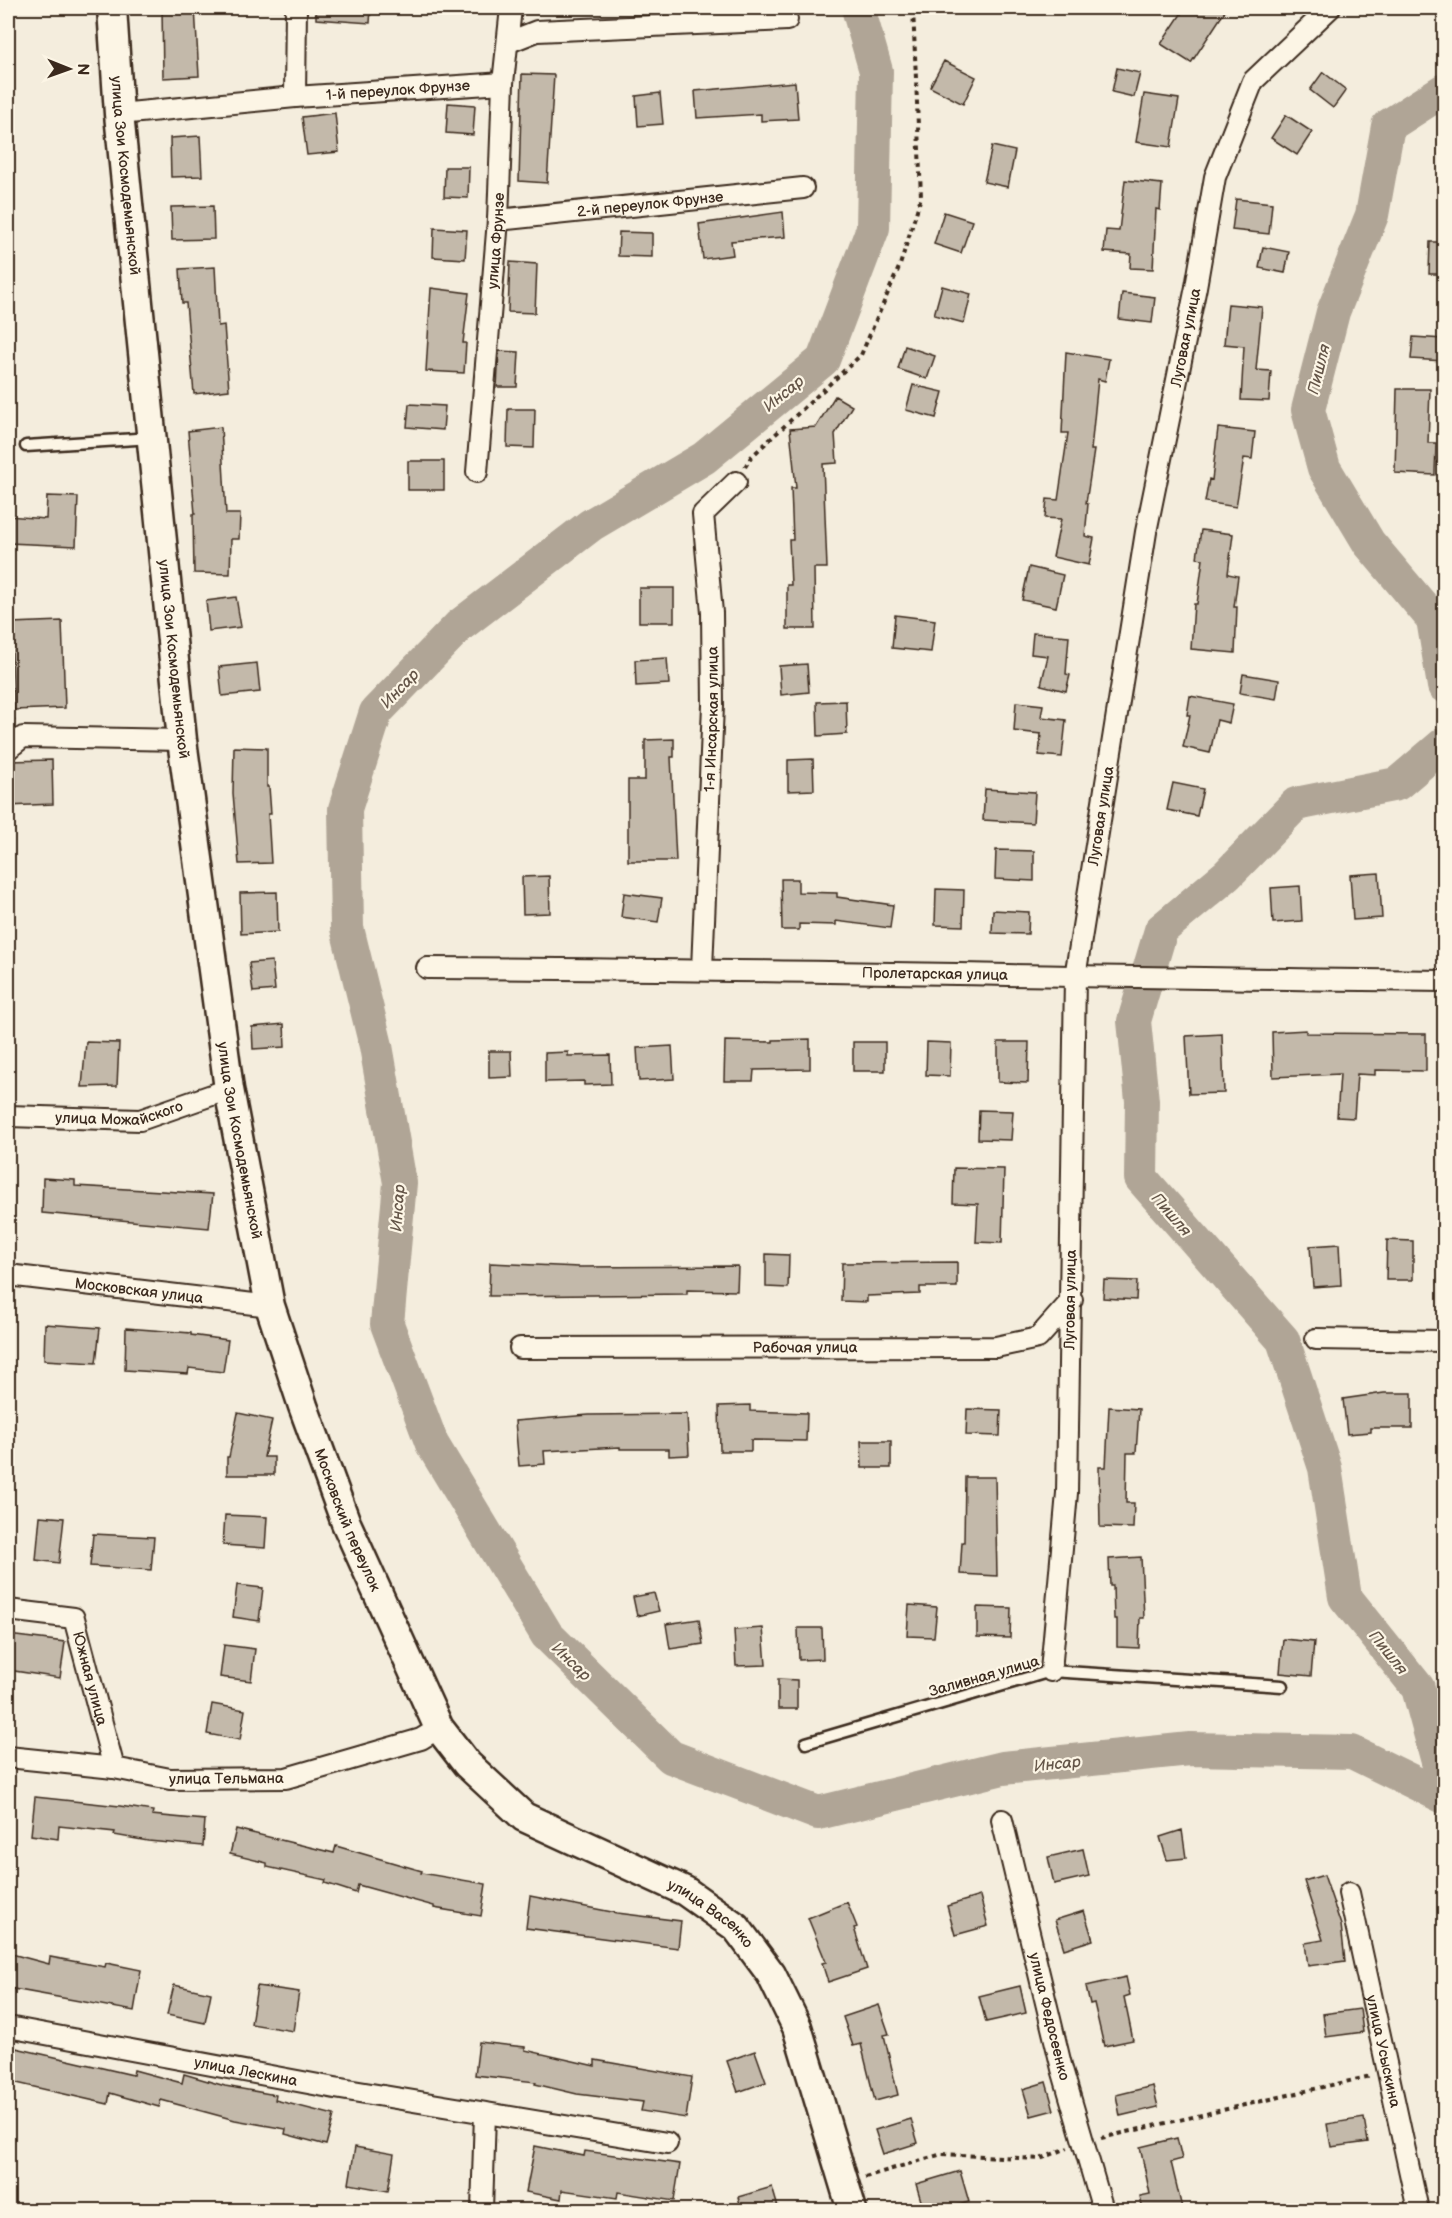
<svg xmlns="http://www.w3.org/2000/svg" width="1452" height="2218" viewBox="0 0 1452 2218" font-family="'Balsamiq Sans',sans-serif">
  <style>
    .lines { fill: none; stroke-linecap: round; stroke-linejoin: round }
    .river { stroke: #b0a596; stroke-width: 34 }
    .building { fill: #c3b9aa; stroke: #3b2a1e; stroke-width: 1.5 }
    .lane-casing { stroke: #3b2a1e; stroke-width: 15 }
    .street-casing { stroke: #3b2a1e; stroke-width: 24 }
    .secondary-casing { stroke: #3b2a1e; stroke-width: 33 }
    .path { stroke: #3b2a1e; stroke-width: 4; stroke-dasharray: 4.5 4.5; stroke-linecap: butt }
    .lane { stroke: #fcf5e5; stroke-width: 10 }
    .street { stroke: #fcf5e5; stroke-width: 20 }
    .secondary { stroke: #fcf5e5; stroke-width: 28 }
    .labels { text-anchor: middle; stroke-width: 4.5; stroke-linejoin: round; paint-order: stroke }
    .street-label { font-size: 15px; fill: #3b2a1e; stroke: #fcf5e5 }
    .water-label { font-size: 16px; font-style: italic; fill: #645548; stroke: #fcf5e5 }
  </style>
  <rect width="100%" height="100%" fill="#f4eddd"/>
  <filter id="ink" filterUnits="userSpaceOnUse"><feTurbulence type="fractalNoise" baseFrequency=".0167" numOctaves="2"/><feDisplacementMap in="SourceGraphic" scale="12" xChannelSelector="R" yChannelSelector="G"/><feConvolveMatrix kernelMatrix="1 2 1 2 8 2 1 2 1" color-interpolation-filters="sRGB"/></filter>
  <g filter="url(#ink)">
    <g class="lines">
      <path class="river" d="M858,8L876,71L873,228L823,360L704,458L591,525L459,626L376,712L345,809L347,928L376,1046L400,1183L387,1324L432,1444L547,1635L671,1757L818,1813L1003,1768L1190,1749L1352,1752L1444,1797
        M1444,90L1388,126L1372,215L1333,312L1308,410L1324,468L1369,543L1433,619L1444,686
        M1444,744L1397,784L1296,804L1227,875L1161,930L1134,1021L1142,1101L1141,1178L1283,1340L1325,1468L1345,1597L1418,1688L1444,1784"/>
    </g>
    <path class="building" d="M162,8H195L199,76L163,78Z
      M316,8H371L370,23L316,19Z
      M1185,8H1227L1191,63L1161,44Z
      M944,61L976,77L963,104L930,87Z
      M1117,68L1140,73L1134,97L1112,92Z
      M1323,72L1346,90L1333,108L1310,90Z
      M522,74L554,75L547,183L519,181Z
      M795,82L798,119L761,121V114L697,118L695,91Z
      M660,93L663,124L638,126L636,96Z
      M1144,94L1179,99L1171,147L1136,142Z
      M448,103L475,105L473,135L446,133Z
      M335,113L339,152L307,155L302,117Z
      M1286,115L1312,132L1297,155L1271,138Z
      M200,136L202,176L171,177L170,138Z
      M992,146L1015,151L1008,187L984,182Z
      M445,167H469L468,198L444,197Z
      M1125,180L1162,184L1160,210L1156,209L1153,269L1130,268L1131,254L1104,252L1106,230L1119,231Z
      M1236,199L1272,203L1269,234L1232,230Z
      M213,206L214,239L172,240L171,207Z
      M783,212L785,237L731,241L733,255L703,259L699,224Z
      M944,212L972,221L961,253L934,244Z
      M434,228L467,230L465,259L433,257Z
      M619,232L652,233V257L618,256Z
      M1430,242H1444V274H1429Z
      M1263,247L1289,252L1285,273L1259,268Z
      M510,262L537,264L535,313L508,312Z
      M215,267L218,326L224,325L229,390L194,394L186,303H182L180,269Z
      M942,286L971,294L964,323L934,315Z
      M431,288L469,293L463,343H466L464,373L426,371Z
      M1122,293L1155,297L1152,323L1119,319Z
      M1228,304L1262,307L1256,370L1271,371L1269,401L1241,400L1244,346L1224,344Z
      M1413,337L1444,339V361L1411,359Z
      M905,346L935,356L927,379L898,369Z
      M499,351L519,352L517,387H497Z
      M1066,352L1109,359L1105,381L1098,379L1091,450H1094L1086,503L1088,504L1085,536L1094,538L1089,565L1053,557L1061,519L1045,518L1047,499L1058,500L1068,433H1062Z
      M913,385L943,392L936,418L906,410Z
      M1397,389H1430L1428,443H1436L1435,475L1395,473Z
      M835,396L852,406L835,434L837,463L823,464L827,568H814L815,629H787V585H791L789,540H793L791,488H796L790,429L816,427Z
      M409,404L445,406L443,430L407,427Z
      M508,409H535L534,448L507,447Z
      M221,427L226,514H240L239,539H231L230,574L194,573L193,514H195L188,431Z
      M1218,428L1255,432L1252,459L1244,458L1236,507L1205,502L1209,479L1212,480Z
      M408,461H444V490H408Z
      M47,496L78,497L76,546L8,543V516L46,519Z
      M1201,530L1233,534L1228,574L1238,576L1234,607H1237L1235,653L1191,649L1194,604H1197L1203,559L1197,558Z
      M1029,567L1063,575L1056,607L1022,600Z
      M639,588H674V622H639Z
      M236,597L241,627L209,631L206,601Z
      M895,615L935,620L931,652L892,648Z
      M62,621L65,708L14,710L11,623Z
      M1033,633L1069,636L1066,674L1070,675L1066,691L1041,685L1048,656L1031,654Z
      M667,658L669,684L636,686L635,660Z
      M257,663L260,692L222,696L219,667Z
      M807,664L809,692L781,695L779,666Z
      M1243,674L1279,680L1276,699L1240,693Z
      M1190,696L1233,704L1229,723L1217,720L1210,753L1183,747L1190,715H1187Z
      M846,701L847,734L818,736L817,702Z
      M1016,702L1043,705L1041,717L1066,720L1062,757L1039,755L1041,734L1014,731Z
      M674,739V757H671L676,861H628V780H645V740Z
      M234,747L267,748V787H269L271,814H268L271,863L239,864L233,793Z
      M813,759L814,790L788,791V760Z
      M52,760L53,804L8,806V761Z
      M1173,783L1203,789L1197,816L1167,810Z
      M985,789L1035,792L1033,823L983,820Z
      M996,850L1034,851V881L995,879Z
      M1379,873L1382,918L1353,920L1350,875Z
      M549,876L550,913L523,914L522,877Z
      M781,879H798V892L837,893V897L893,905L890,928L836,921V925L799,924V930H782Z
      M1300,886L1302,921L1273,923L1271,888Z
      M936,889L964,890L963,926L935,925Z
      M277,892L278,932L241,934L240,893Z
      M624,893L662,898L658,922L621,917Z
      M993,910L1029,912L1028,934L992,933Z
      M272,961L275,990L253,992L249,963Z
      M284,1024L285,1047L253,1049L252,1027Z
      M1306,1030V1033L1426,1034V1071L1375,1070V1075L1357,1074L1354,1118L1337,1117L1340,1074L1273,1077L1272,1032Z
      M1222,1034L1224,1093L1189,1094L1186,1036Z
      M810,1039V1069L754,1070L753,1081H724L725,1041L773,1042V1040Z
      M86,1042L119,1043L117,1086L82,1087Z
      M853,1042H885V1071H853Z
      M927,1042L951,1043L950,1076L926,1075Z
      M998,1042H1029L1028,1083L998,1082Z
      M672,1046L674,1079L639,1081L637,1048Z
      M489,1051H511L512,1077L489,1078Z
      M568,1052V1056L610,1055L611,1084L584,1085V1081L545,1082V1053Z
      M979,1110L1013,1111L1011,1140L978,1139Z
      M954,1168L1004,1169L1002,1243L976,1242L978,1204L953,1203Z
      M43,1178L75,1180V1186L213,1194L209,1228L42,1213Z
      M1387,1240L1413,1241V1280H1386Z
      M1339,1244L1341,1285L1313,1287L1310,1246Z
      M766,1254L789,1255L788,1288L766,1287Z
      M957,1262V1287H920V1294L867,1296V1302L841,1301L842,1263Z
      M490,1263L579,1267L738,1266L737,1291L687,1290V1294L489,1296Z
      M1104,1280L1137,1281L1136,1300L1103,1298Z
      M45,1324L100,1328L96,1363L44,1360Z
      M126,1328L191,1333V1335L228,1340L223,1372L189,1368L188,1374L125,1370Z
      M1384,1393H1412V1428H1371V1432L1347,1434L1343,1399Z
      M750,1405V1411L807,1413L806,1441L751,1440V1451H720L719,1406Z
      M1109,1407L1139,1409L1136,1453H1127L1126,1503H1134L1133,1528L1100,1527L1099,1467H1106Z
      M967,1409L1001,1410L1000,1436L966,1435Z
      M238,1413L272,1420L264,1457H274V1475H227V1457H229Z
      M687,1414L689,1455L669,1456V1449H620V1447L544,1451L545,1464L519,1466L515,1421L589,1415Z
      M861,1441H891V1468H862Z
      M965,1477H995L997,1576L960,1574L962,1542H964Z
      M225,1515L267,1517L265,1548L223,1545Z
      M40,1516L64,1518L59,1563L36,1560Z
      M93,1534L154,1537L151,1570L90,1566Z
      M1141,1557L1144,1618H1140L1139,1648L1117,1647V1619H1114L1113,1586H1110L1109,1559Z
      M237,1585L263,1588L259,1621L233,1617Z
      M654,1593L659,1611L637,1616L633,1597Z
      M909,1605L937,1607L934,1637L907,1636Z
      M977,1607L1011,1608L1010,1638L977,1637Z
      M699,1619L703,1644L670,1649L666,1624Z
      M763,1628L766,1665L736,1666L734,1630Z
      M798,1628H822L823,1659L799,1660Z
      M8,1635L65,1642L60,1678L8,1670Z
      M1283,1639L1314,1642L1311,1676L1280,1673Z
      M224,1645L255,1649L251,1681L220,1677Z
      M778,1679L797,1680V1709H778Z
      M212,1704L245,1710L240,1740L207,1734Z
      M35,1797L120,1806L153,1811L152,1815L205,1820L203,1846L148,1841L114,1835L115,1832L59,1826L58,1839L31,1835Z
      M236,1829L334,1853L336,1846L422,1871L421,1873L486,1884L481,1916L434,1908V1906L358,1885L356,1893L325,1883L326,1880L267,1867V1863L230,1854Z
      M1182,1830L1186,1858L1167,1860L1160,1837Z
      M1083,1849L1089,1876L1054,1884L1048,1857Z
      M1324,1875L1341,1925L1345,1961L1308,1966L1305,1943L1323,1940L1304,1881Z
      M530,1896L617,1913L681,1921L678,1948L526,1928Z
      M980,1896L988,1926L955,1935L947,1906Z
      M847,1902L857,1927L854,1928L867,1969L828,1982L822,1963L826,1962L808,1918Z
      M1084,1911L1093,1940L1064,1949L1055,1920Z
      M8,1953L49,1964L50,1957L105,1967L106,1963L141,1970L134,2011L8,1988Z
      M1126,1977L1130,1995L1124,1997L1133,2040L1104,2046L1094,2003L1090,2004L1086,1986Z
      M174,1985L211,1993L205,2023L167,2015Z
      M257,1986L299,1992L293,2031L251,2024Z
      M1020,1986L1026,2013L986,2022L979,1996Z
      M879,2005L889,2034L884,2035L898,2095L875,2101L861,2044L853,2046L843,2017Z
      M1360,2009L1363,2032L1326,2037L1323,2014Z
      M479,2042L525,2047V2050L595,2066V2060L692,2077L686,2118L641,2111L643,2102L577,2094L535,2084L536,2082L475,2075Z
      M16,2048L133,2075L134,2070L182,2083L184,2074L225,2086L276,2095L275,2100L334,2115L326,2145L285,2134L286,2129L235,2120L161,2100L159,2107L110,2093L108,2104L8,2081Z
      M755,2051L766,2082L738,2092L727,2061Z
      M1046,2082L1054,2110L1031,2116L1023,2089Z
      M1153,2086L1158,2107L1120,2116L1116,2095Z
      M1364,2118L1368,2142L1331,2147L1327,2124Z
      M911,2119L918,2143L883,2154L875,2130Z
      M1177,2138L1182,2159L1171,2162L1182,2208L1143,2211L1140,2196L1150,2194L1140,2147Z
      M535,2146L584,2156L585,2151L680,2164L674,2201L618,2192L617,2198L562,2190L561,2199L526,2192Z
      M355,2147L394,2154L388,2191L349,2184Z
      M960,2171L969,2202L939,2211H924L916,2184Z
      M772,2187L779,2211H742L738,2197Z"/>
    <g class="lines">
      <defs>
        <path id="lane" d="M26,446L152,438
          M806,1743L1051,1671L1282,1686"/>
        <g id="street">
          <path d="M509,42L537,31L787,20"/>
          <path d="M295,97L296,8"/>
          <path id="s1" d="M119,114L295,97L503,83"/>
          <path id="s2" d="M498,220L803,188"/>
          <path id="s3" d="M477,472L498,220L503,83L511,8"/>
          <path d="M8,749L23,737L182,740"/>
          <path id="s4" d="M427,968C766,969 1105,978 1444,981"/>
          <path id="s5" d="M702,969L713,705L712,613L703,514L736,482"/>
          <path id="s6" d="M8,1116L140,1120L229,1089"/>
          <path id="s7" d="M8,1275L270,1306"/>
          <path d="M1316,1339L1444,1341"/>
          <path id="s8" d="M520,1348L996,1347L1038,1338L1072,1300"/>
          <path id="s9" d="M8,1610L74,1618L114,1768"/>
          <path id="s10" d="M1051,1671L1067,1493L1075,977L1146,532L1196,287L1215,177L1253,81L1330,8"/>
          <path id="s11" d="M8,1757L114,1768L170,1779L286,1778L421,1739L439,1728"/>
          <path id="s12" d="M1002,1820L1062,2069L1103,2210"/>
          <path id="s13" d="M1349,1893L1418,2210"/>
          <path id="s14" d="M8,2027L335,2088L667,2143"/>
          <path d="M482,2210L485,2113"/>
        </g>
        <g id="secondary">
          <path id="s15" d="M112,8L119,114L182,740L229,1089L270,1306L303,1406L346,1523L439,1728L467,1764L524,1817L685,1891L736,1927L771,1974L797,2027L852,2210"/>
        </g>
      </defs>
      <use href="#lane" class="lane-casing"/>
      <use href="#street" class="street-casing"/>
      <use href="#secondary" class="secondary-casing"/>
      <path class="path" d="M745,467L751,457L861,355L900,265L921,197L913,8
        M8,709L14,722
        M1101,2138L1371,2076
        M865,2177L942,2154L1040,2159L1068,2148"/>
      <use href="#lane" class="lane"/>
      <use href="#street" class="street"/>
      <use href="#secondary" class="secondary"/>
    </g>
  </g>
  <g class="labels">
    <g class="street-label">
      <text dy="5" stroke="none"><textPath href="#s1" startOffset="280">1-й переулок Фрунзе</textPath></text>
      <text dy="5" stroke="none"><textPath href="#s15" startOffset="168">улица Зои Космодемьянской</textPath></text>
      <text dy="5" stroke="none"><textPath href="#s2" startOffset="153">2-й переулок Фрунзе</textPath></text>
      <text dy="5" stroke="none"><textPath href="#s3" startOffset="232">улица Фрунзе</textPath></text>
      <text dy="5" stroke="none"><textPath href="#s10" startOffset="1344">Луговая улица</textPath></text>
      <text dy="5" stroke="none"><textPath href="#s15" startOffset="654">улица Зои Космодемьянской</textPath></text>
      <text dy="5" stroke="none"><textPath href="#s5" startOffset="250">1-я Инсарская улица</textPath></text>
      <text dy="5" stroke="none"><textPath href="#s10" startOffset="858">Луговая улица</textPath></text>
      <text dy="5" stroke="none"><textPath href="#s4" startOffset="508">Пролетарская улица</textPath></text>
      <text dy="5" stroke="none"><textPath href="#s6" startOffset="112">улица Можайского</textPath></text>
      <text dy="5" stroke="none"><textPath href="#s15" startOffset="1140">улица Зои Космодемьянской</textPath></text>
      <text dy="5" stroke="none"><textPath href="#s7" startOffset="132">Московская улица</textPath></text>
      <text dy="5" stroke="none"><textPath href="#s10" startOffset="372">Луговая улица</textPath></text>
      <text dy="5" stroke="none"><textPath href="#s8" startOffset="285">Рабочая улица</textPath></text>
      <text dy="5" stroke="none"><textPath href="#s15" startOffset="1536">Московский переулок</textPath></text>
      <text transform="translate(984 1676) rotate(-16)" y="5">Заливная улица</text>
      <text dy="5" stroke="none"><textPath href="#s9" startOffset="129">Южная улица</textPath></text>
      <text dy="5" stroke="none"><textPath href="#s11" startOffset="220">улица Тельмана</textPath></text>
      <text dy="5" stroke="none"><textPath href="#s15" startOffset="2098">улица Васенко</textPath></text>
      <text dy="5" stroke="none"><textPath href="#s12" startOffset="202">улица Федосеенко</textPath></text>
      <text dy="5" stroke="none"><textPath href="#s13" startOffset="162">улица Усыскина</textPath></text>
      <text dy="5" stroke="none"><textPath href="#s14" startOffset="242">улица Лескина</textPath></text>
    </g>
    <g class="water-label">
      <text transform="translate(1318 369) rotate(-76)" y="6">Пишля</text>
      <text transform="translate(783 393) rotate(-39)" y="6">Инсар</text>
      <text transform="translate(399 688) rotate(-46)" y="6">Инсар</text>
      <text transform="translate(397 1208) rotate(-86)" y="6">Инсар</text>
      <text transform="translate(1172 1214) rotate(49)" y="6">Пишля</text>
      <text transform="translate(1389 1652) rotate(51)" y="6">Пишля</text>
      <text transform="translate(572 1661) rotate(44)" y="6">Инсар</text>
      <text transform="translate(1057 1763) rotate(-6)" y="6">Инсар</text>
    </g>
  </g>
  <rect width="1452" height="2218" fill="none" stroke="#fcf5e5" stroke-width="30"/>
  <rect x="15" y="15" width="1422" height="2188" fill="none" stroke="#3b2a1e" stroke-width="2" filter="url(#ink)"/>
  <g transform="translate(69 69) rotate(91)" stroke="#fcf5e5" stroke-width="4.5" paint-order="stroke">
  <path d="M0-4.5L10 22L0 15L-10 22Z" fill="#3b2a1e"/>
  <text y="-9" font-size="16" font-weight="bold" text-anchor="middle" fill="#3b2a1e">N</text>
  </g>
</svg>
